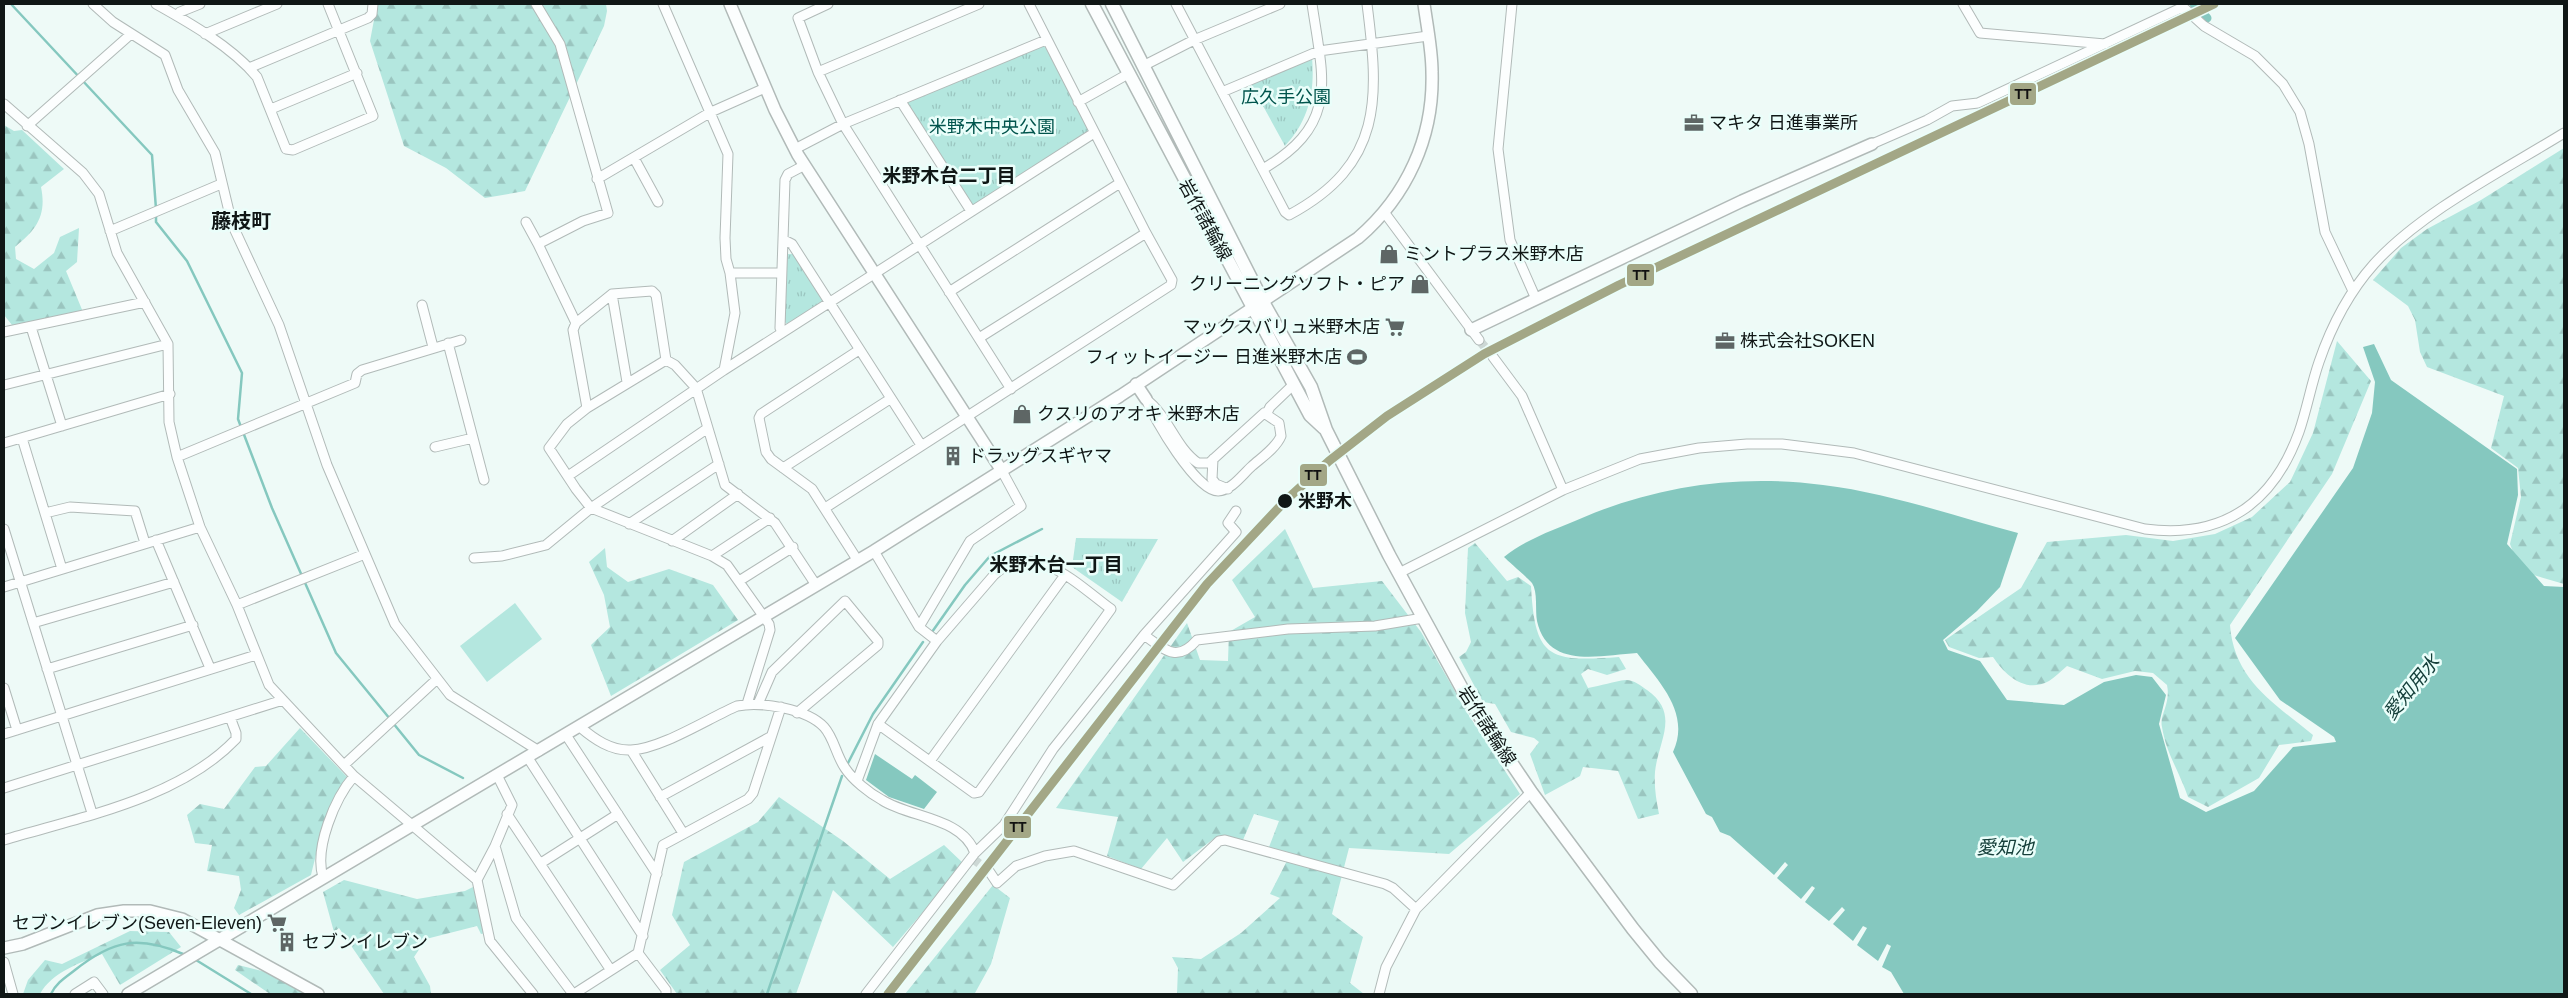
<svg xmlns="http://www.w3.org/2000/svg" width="2568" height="998" viewBox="0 0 2568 998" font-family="Helvetica,'Noto Sans JP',sans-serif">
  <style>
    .grass { fill: url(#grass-tufts) }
    .forest { fill: url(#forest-firs) }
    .pitch { fill: #b4e7df }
    .water { fill: #85c8bf }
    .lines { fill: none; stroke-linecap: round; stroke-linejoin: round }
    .stream { stroke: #85c8bf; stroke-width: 2.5 }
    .canal { stroke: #85c8bf; stroke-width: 9 }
    .minor-tunnel { stroke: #cdd8d5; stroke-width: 9; stroke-dasharray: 9 4.5; stroke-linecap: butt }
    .minor-casing { stroke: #b1bab8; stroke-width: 11 }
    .tertiary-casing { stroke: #b1bab8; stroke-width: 14 }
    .secondary-casing { stroke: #b1bab8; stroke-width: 15 }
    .minor { stroke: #fcfefe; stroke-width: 9 }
    .tertiary { stroke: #fcfefe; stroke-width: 11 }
    .secondary { stroke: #fcfefe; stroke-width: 12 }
    .rail-1-casing { stroke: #eafefa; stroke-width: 12 }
    .rail-1 { stroke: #a3a786; stroke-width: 9 }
    .stop-dot { fill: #101716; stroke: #eafefa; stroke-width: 2 }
    .labels { text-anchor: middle; stroke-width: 5; stroke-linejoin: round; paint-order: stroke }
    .park-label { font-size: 18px; fill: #00544c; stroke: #eafefa }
    .poi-label { font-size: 18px; fill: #101716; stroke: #eafefa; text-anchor: start }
    .street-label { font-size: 18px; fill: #101716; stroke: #eafefa }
    .stop-label { font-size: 18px; font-weight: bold; fill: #101716; stroke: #eafefa; text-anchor: start }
    .neighbourhood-label { font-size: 19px; font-weight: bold; fill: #101716; stroke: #eafefa }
    .water-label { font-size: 19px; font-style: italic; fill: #16403b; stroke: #eafefa }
    .quarter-label { font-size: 20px; font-weight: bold; fill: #101716; stroke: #eafefa }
    .line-badge { stroke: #eafefa; stroke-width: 2 }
    .pale-badge-label { font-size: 14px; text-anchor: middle; font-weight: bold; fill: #111 }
  </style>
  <defs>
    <pattern id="grass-tufts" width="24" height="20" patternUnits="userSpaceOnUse" patternTransform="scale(1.25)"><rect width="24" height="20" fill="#b4e7df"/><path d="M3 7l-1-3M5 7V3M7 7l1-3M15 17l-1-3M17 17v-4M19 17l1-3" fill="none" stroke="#9ac5bf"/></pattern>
    <pattern id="forest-firs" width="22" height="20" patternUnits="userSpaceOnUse" patternTransform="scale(1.25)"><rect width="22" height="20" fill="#b4e7df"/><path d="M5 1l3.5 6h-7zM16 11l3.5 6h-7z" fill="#9ac5bf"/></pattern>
  </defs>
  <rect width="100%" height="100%" fill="#eefaf7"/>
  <path class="grass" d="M1041,45L1045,47L1089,129L1087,133L975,204H971L907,105L908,101Z
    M1312,57C1315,92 1309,120 1285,146L1251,84Z
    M787,254H794L822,298V303L787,324L784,321Z
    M1076,538L1158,539L1122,602L1072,567Z"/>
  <path class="forest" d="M377,4H606L607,11L604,26L525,191L485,198L446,168L404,146L370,41Z
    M4,125L14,131L22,130L64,169L41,187C47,216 36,230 15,247L16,259L34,269L54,253L60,237L79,228L77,262L66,271L83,312L12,325L4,315Z
    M2564,148V584L2520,571L2510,544L2521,497L2518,468L2491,448L2504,396L2427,367L2420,352L2415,320L2408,306L2373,280L2401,248L2427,229L2481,200Z
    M2337,341L2371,381L2332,474L2230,625C2234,680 2274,703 2313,735L2311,741L2279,745L2259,778L2208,807L2188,797C2180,773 2166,753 2162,727C2159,715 2171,704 2167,685L2153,673L2135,671L2102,679L2067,666C2061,671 2055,677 2049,681C2025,694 2005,675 1993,657L1979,658L1949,647L1945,640L2021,588L2047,542L2126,535L2173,541L2215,534L2252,517L2290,482L2313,433Z
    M1285,529L1313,588L1382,581L1421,632L1468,714L1520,794L1449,854L1349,848L1332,914L1363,937L1350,983L1364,994H1177L1178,968L1172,957L1201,959L1241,933L1280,898L1270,894L1291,853L1269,847L1279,821L1254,814L1243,840L1216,837L1183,862L1167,838L1141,869L1107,856L1118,817L1056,808L1187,623L1200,660L1228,661L1229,632L1255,617L1232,580Z
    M1475,543L1507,581L1518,577L1531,586C1535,659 1549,662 1619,657L1626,669L1607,675L1588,669L1581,674L1588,688C1601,686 1614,681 1626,680C1634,680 1641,686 1647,690C1681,714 1658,741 1655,772C1654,786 1656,799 1659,814L1638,819L1618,771L1583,767L1580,776L1545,795L1530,754L1539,742L1534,738L1511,732L1495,704L1483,702L1459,657L1466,652L1471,642L1465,613L1468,548Z
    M605,548L607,567L628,582L669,569L713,585L738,620L611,696L591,645L610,627L604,595L589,562Z
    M300,728L348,778C325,805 320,841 311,875L239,915L234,908L241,890L239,876L207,871L212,845L195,843L187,815L200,804L224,809L255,767L266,766Z
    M779,797L843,841L890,879L944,845L964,864L893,947L833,890L796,994H677L660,970L690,945L672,915L684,862L758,822Z
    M344,880L417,899L465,891L473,887L486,933L481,934L477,926L426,939L414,957L430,986L431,994H384L339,928L334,932L323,892Z
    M993,885L1010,898L991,964L975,993L905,994Z
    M130,931L169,932L181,947L120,985L102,954C80,963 52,972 40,994H23L28,980L45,960L62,964Z
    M238,965L266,972L307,994H270L235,970Z"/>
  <path class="pitch" d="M515,603L542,639L487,682L460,646Z"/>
  <path class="water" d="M2374,344L2391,380L2517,469L2518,495L2507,544L2544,586L2564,587V994H1904L1891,972L1882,967L1891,946L1887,944L1878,961L1857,945L1867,928L1863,926L1853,941L1833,924L1845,910L1842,907L1829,921L1805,902L1815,888L1812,886L1801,899L1777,878L1788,865L1785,862L1774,875L1730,836L1720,832L1712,817L1706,814L1673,752C1691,713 1659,682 1637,653C1600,655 1548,670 1537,621C1535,610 1538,592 1532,583C1530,580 1509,562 1504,557C1526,539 1556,529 1582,518C1658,485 1741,474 1823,485C1889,493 1954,516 2018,533L2000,587L1977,611L1943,640L1948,650L1980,661L2007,700L2064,705L2104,682L2136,675L2152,677L2166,695L2159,724L2180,798L2206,812L2254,791L2293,747L2336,742L2334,737L2280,700L2235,638L2353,468L2372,413L2375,382L2363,347Z
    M875,754L912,779L915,775L937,792L924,809L889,797L866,780Z"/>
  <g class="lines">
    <path class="stream" d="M11,4L152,155L156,209
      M156,214V222L187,261L242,373L238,419L241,427
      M243,432L272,508L336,653L390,719
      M932,632L965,585L990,556L1042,529
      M393,723L419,755L463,778
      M847,765L873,714L923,642
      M196,960L251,994
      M51,994C56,983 66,977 75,970C113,940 138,935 183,954
      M767,994L842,776"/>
    <path class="canal" d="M2194,4L2207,18"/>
    <path class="minor-tunnel" d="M1479,340L1493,357
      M972,858L989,871"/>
    <defs>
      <path id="minor" d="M93,4L113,22L165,55L178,90L215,153L232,224L279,325L327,465L395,624L450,695L539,751
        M156,4C190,23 232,47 257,77L286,149L293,150L373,116L328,4
        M536,4L560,44L608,213L583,221L538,244L576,323
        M828,4L798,18L818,72L843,124L1011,389
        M1176,4L1285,212L1289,215C1384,164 1379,98 1367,4
        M1512,4L1498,149L1510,240L1536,299
        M1963,4L1980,33L2105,44
        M177,16L180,12L200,4
        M205,34L277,4
        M1143,66L1194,40L1280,4
        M249,68L368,18L372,14L373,4
        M818,72L979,4
        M1222,92L1319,51L1428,36
        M900,100L971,211
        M1078,102L1128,74
        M4,104L83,173L99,194L117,253L168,344L169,422L177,457L200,527L237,605L269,685L354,776L477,880L490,941L533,994
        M271,109L357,73
        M27,126L131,34
        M1872,144L1927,120L1952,106L1978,103L2183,7L2204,26L2255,56L2283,84L2300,112L2309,144L2325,232L2353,291
        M795,149L843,124L1046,40
        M634,158L658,202
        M1263,169C1340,124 1323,79 1312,4
        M597,179L711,112L765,88
        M1384,212L1479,340
        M526,222L538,244
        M110,231L221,184
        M784,240L792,244L921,445
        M730,273H781
        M949,292L1120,183
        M612,294L627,382
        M422,305L433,347
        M31,327L62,426
        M4,332L145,302
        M782,332L780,328L785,180L788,174L805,165
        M979,338L1146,233
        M448,343L484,480
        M1493,357L1522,396L1563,490
        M666,360L587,408L567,424L549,448L576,489L591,508L712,556L727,565L769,624L770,630L747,704
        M724,370L1094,133
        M4,385L168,344
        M1146,399C1169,417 1175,447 1198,463H1209L1264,413L1279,423L1281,436C1276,448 1261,458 1252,466C1242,475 1232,490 1218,491C1196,491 1154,419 1146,399Z
        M587,408L573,330L576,323L612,294L652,291L656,295L666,360L675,365L696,388L725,485L775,523L816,585
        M1267,413L1270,407L1294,384
        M22,438L62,569
        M4,443L170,394
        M435,447L473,438
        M177,457L355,383L357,374L362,370L461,340
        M1213,459L1212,479L1216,484L1228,489
        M783,468L890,399
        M568,476L724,370L735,313L730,273L726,259L725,238L728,154L663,4
        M825,508L1171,285L1172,280L1146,233L1029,4
        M45,513L70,507L135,511L145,543
        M629,524L719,464
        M4,529L92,813
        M156,540L210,668
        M672,541L738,494
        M874,551L919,627L937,641
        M712,556L770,518
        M474,558L502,556L546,545L591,508L708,428
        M858,561L812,489L771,459L766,452L759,418L761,414L859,350
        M1399,573L1563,490L1640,459L1699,448L1747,444H1782L1854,453L2145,529C2222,539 2273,504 2299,432C2307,409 2311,385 2319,362C2331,327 2349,292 2374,264C2421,212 2504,170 2564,133
        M739,581L793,547
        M4,587L200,527
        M237,605L365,554
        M33,623L174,582
        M919,627L970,541L1021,506L1002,471
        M1144,635C1165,650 1177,663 1197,640L1288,629L1375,626L1423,618
        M47,669L193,625
        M4,688L17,730
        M758,704L772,672L845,601L878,641V645L797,713
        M580,727C594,739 611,751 631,750C661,749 709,718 737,706C761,701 807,709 824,727C834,738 836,755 845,768C853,780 869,793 882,800C910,818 962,817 975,853
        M4,734L256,655
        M566,735L657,874
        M631,750L683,833
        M528,758L643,936
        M930,761L1065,575
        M344,765L436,680
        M857,781L878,724L937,641L994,575C1034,538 1078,585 1111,609L979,792L974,793L878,724
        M4,788L283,700
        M660,797L770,737
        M507,814L610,969
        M4,840C80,817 179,799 236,739V733L230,717
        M495,846L516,918L573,994
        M541,863L618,814
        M989,871L997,883L1016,866L1045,856L1074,851L1173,885L1219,841L1225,840L1385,884L1393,888L1416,909
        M323,877C314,848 335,798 354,776
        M477,880L495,846L512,805L497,775
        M638,953L666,990V994
        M4,962L13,994
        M75,994L94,982L103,994
        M574,994L638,953L663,845L748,799L753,793L781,707
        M866,994L975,853L1004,825L1053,749L1144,635L1236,532L1228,523L1236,511
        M1379,994L1386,967L1416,909L1531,792"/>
      <path id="tertiary" d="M730,4L775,110L798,155L1002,471
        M1471,330L1742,201L1872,144
        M1136,384L1146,399
        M4,948L23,944L97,915L124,911H150L182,919L318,994
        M128,994L874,551L1120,396L1358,238C1407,196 1434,137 1432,72C1432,50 1427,26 1424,4"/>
      <path id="secondary" d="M1092,4L1310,415L1324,428
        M1112,4L1263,302L1311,387L1326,430L1389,555L1466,696L1531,792L1633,929L1660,962L1691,994"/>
    </defs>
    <use href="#minor" class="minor-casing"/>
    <use href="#tertiary" class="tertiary-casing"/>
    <use href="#secondary" class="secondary-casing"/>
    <use href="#minor" class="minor"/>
    <use href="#tertiary" class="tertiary"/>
    <use href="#secondary" class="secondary"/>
    <defs>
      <path id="rail-1" d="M888,994L1207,584L1285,501L1329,461L1387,416L1484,354L1619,285L2214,4"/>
    </defs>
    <use href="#rail-1" class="rail-1-casing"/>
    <use href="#rail-1" class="rail-1"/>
  </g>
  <defs>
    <symbol id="office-bare" viewBox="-9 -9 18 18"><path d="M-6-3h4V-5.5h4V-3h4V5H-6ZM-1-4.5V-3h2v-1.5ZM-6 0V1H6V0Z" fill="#5e6665" stroke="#eafefa" stroke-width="2.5" paint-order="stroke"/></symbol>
    <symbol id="shop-bare" viewBox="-9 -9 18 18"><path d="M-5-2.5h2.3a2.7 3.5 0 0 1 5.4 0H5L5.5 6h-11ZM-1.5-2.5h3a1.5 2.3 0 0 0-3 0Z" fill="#5e6665" stroke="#eafefa" stroke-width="2.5" paint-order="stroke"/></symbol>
    <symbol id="supermarket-bare" viewBox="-9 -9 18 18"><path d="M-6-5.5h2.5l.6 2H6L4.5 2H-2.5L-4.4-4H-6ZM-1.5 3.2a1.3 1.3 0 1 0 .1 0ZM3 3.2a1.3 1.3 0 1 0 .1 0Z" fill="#5e6665" stroke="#eafefa" stroke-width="2.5" paint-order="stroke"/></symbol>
    <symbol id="stadium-bare" viewBox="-9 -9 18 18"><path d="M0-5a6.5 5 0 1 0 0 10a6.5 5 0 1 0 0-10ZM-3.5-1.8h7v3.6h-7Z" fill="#5e6665" stroke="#eafefa" stroke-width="2.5" paint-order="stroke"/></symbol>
    <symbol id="building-bare" viewBox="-9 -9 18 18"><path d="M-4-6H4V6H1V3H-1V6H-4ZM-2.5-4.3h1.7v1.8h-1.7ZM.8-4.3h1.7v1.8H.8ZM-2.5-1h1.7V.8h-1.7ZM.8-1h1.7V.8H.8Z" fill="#5e6665" stroke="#eafefa" stroke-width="2.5" paint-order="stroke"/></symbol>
  </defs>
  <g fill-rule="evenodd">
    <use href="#office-bare" x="1680" y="109" width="28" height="28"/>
    <use href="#shop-bare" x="1375" y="240" width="28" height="28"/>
    <use href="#shop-bare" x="1406" y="270" width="28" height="28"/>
    <use href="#supermarket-bare" x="1381" y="313" width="28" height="28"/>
    <use href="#office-bare" x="1711" y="327" width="28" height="28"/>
    <use href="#stadium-bare" x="1343" y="343" width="28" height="28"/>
    <use href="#shop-bare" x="1008" y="400" width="28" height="28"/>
    <use href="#building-bare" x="939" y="442" width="28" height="28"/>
    <use href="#supermarket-bare" x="263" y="909" width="28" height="28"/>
    <use href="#building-bare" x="273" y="928" width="28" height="28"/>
  </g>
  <circle class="stop-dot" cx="1285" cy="501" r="8"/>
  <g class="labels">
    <g class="park-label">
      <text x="1286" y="103">広久手公園</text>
      <text x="992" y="133">米野木中央公園</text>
    </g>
    <g class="poi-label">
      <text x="1709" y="129">マキタ 日進事業所</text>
      <text x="1404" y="260">ミントプラス米野木店</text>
      <text x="1405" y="290" text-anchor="end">クリーニングソフト・ピア</text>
      <text x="1380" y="333" text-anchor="end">マックスバリュ米野木店</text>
      <text x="1740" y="347">株式会社SOKEN</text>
      <text x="1342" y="363" text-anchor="end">フィットイージー 日進米野木店</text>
      <text x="1037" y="420">クスリのアオキ 米野木店</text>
      <text x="968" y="462">ドラッグスギヤマ</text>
      <text x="262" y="929" text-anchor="end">セブンイレブン(Seven-Eleven)</text>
      <text x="302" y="948">セブンイレブン</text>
    </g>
    <g class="street-label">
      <text transform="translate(1205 220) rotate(61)" y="6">岩作諸輪線</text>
      <text transform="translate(1487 726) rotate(57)" y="6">岩作諸輪線</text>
    </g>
    <g class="stop-label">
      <text x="1298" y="507">米野木</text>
    </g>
    <g class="neighbourhood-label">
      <text x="949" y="182">米野木台二丁目</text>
      <text x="1056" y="571">米野木台一丁目</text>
    </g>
    <g class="water-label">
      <text transform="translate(2411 687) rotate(-51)" y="7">愛知用水</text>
      <text x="2005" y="854">愛知池</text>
    </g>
    <g class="quarter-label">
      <text x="241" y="228">藤枝町</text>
    </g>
  </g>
  <g class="line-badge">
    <rect x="2009" y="82" width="28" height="24" rx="5" fill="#a3a786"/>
    <rect x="1626" y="263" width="29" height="24" rx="5" fill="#a3a786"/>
    <rect x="1299" y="463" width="29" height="24" rx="5" fill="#a3a786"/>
    <rect x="1003" y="815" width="29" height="24" rx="5" fill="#a3a786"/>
  </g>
  <g class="pale-badge-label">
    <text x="2023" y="99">TT</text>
    <text x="1641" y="280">TT</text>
    <text x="1313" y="480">TT</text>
    <text x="1018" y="832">TT</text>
  </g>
  <rect width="2568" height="998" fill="none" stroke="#101716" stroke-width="10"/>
</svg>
